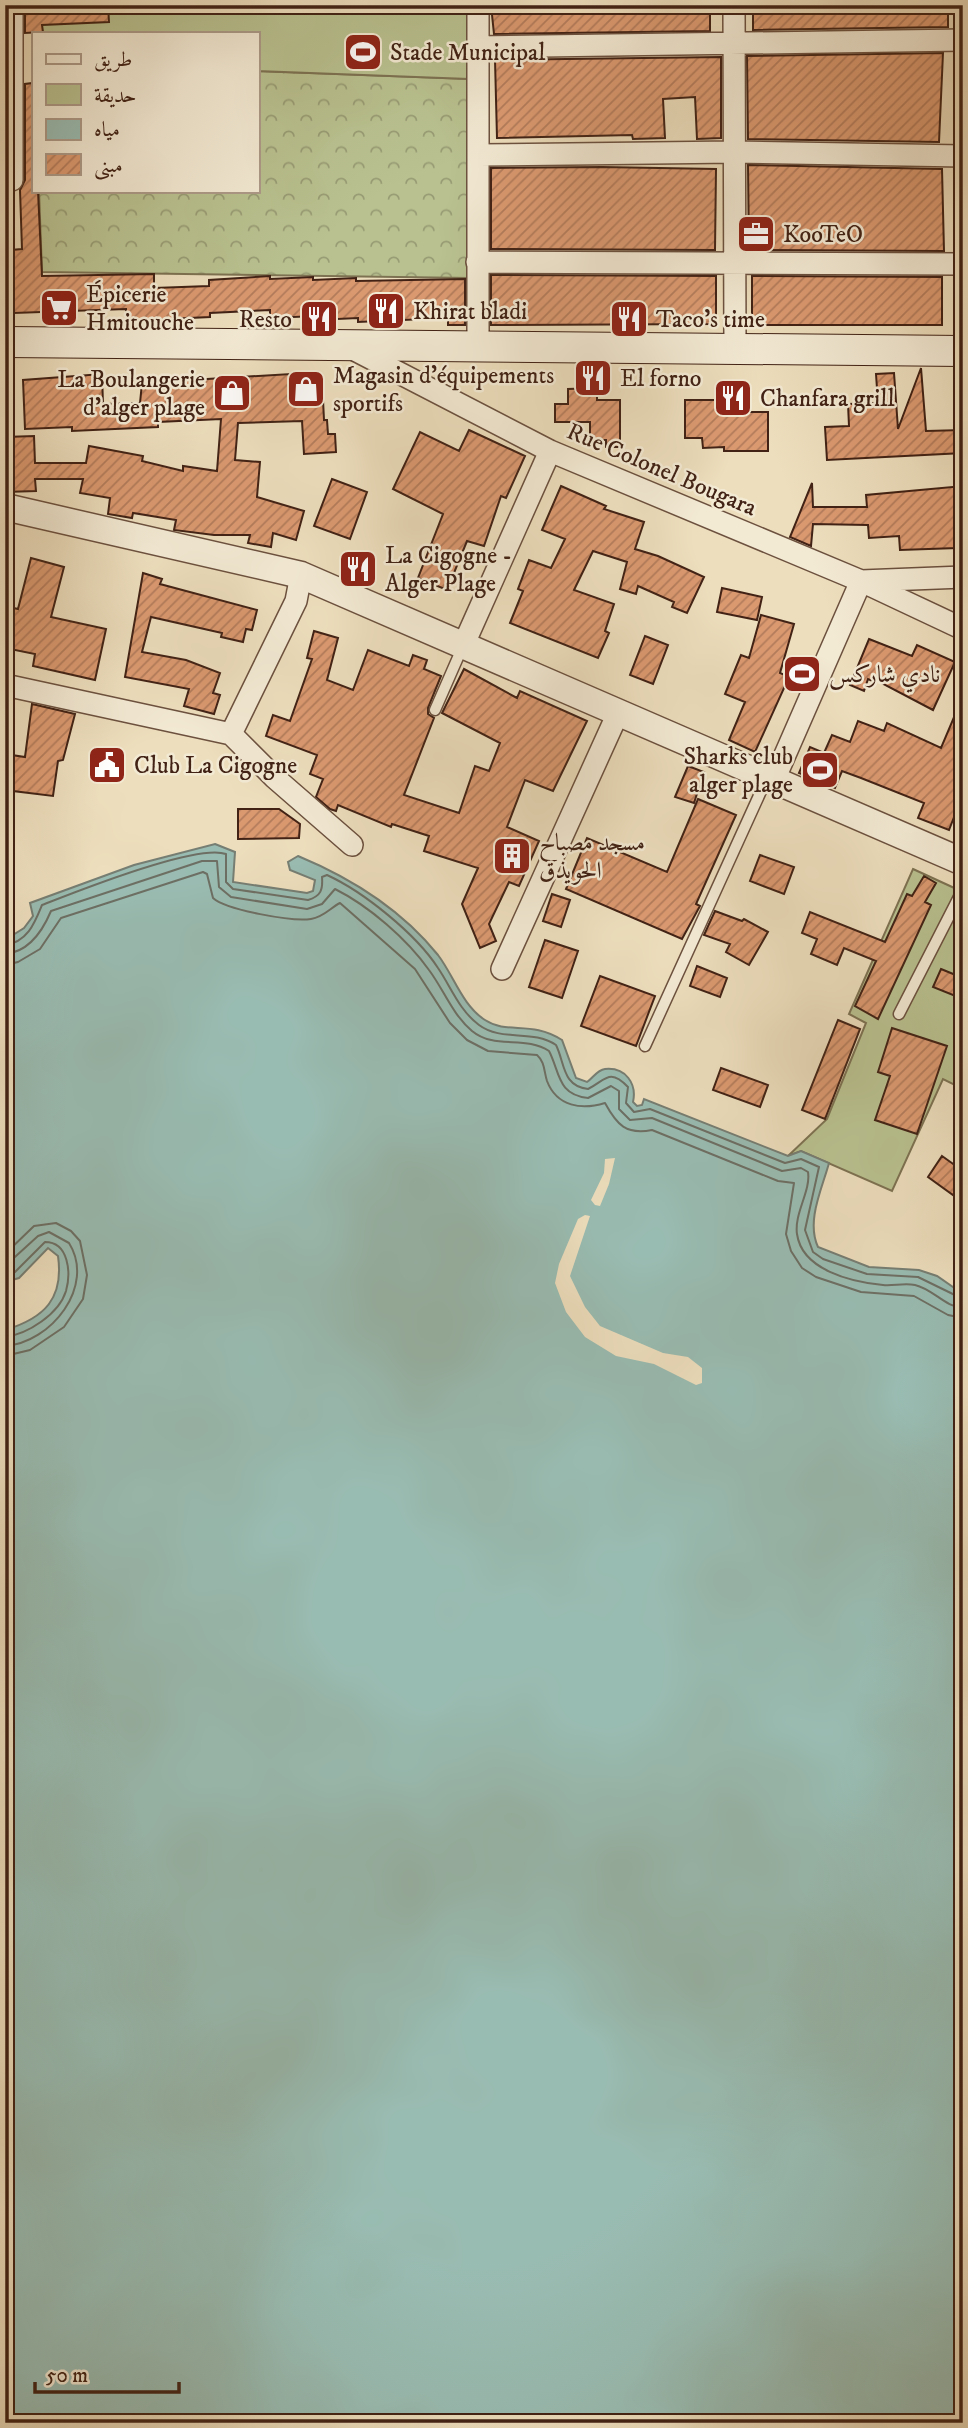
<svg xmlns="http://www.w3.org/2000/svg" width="968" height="2428" viewBox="0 0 968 2428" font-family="'IM FELL DW Pica',Amiri,serif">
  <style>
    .forest { fill: url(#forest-crowns); stroke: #7d7252; stroke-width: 2 }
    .park { fill: #b9c190; stroke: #7d7252; stroke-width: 2 }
    .water { fill: #99bcb2; stroke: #767e73; stroke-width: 2 }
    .pier { fill: #eddebd }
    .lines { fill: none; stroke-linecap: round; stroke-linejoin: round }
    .shore { stroke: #6d6f64; stroke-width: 2 }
    .building { fill: url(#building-hatch); stroke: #412215; stroke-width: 2 }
    .service-casing { stroke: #6c513f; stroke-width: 13 }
    .minor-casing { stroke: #6c513f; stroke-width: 24 }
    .tertiary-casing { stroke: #6c513f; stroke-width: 29 }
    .secondary-casing { stroke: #412215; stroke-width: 32 }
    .service { stroke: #f3ead4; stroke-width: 10 }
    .minor { stroke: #f3ead4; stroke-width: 21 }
    .tertiary { stroke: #f3ead4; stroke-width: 26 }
    .secondary { stroke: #f3ead4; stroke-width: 30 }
    .labels { text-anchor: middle; stroke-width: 5; stroke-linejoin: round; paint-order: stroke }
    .poi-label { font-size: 24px; fill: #412215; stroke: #f3ead4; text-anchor: start }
    .street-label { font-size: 24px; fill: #412215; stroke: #f3ead4 }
  </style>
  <defs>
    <pattern id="forest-crowns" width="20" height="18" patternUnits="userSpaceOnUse" patternTransform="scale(1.75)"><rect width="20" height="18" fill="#b9c190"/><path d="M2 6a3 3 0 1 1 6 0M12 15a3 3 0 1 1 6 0" fill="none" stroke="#989c74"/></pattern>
    <pattern id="building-hatch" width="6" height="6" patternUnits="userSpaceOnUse" patternTransform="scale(1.75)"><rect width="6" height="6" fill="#db9970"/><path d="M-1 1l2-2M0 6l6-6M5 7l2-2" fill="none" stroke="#b37c5b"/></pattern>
  </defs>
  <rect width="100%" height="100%" fill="#eddebd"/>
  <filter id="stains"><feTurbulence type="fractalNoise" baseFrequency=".00286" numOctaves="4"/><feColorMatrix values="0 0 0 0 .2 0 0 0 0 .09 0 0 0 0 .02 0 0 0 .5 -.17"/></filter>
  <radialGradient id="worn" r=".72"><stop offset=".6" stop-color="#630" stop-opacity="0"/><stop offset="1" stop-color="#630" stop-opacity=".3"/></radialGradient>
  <path class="forest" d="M257,71L469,79V278L42,272L39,191H257Z"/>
  <path class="park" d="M34,5H468L469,79L257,71V33H34Z
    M913,869L963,892V1089L943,1079L892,1191L801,1151L788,1156L827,1119L866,1023L849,1014Z"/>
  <path class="water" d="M215,844L235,852L233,882L307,893L313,891L315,880L290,870L288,862L298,856C351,878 401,909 438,955C454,976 462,1005 485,1020C508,1035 531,1020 562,1040L576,1078L587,1082C593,1078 597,1070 605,1069C626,1067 637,1084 633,1102L637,1106L642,1105L644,1099L788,1156L801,1151L829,1163C822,1189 806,1221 818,1247L869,1267L919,1270L937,1276L963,1294V2423H5V1330C45,1318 64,1298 58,1256L48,1248L19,1278L5,1282V940L24,928L33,916L30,903L134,865Z"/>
  <path class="pier" d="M615,1158L609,1184L600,1206L595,1205L591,1200L604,1173L605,1159Z
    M585,1215L590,1216L570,1276L585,1307L600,1326L663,1353L688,1357L702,1368V1383L696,1385L654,1364L616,1356L585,1337L566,1312L555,1283L559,1264L578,1219Z"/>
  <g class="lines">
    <path class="shore" d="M5,945C28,942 35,922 42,905C75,892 197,843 226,854V882L233,889L308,900C321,896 323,890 322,877L327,875C364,892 416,934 438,968C451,987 459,1010 479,1025C502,1042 532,1029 556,1045C565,1063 562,1086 588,1089C605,1081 609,1067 628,1087L626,1103L634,1112L650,1109L785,1163L801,1159L819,1167L805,1230L813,1252L823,1259L867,1274L918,1277L963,1299
      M5,954C29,952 43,930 51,911L202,861H217L219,887L231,897L307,909L322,904L335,889C369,906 407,939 429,970C444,990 452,1014 472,1031C495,1050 525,1035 549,1051C560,1072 557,1095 588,1098L611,1086L619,1091V1109L630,1120L652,1118L782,1171L801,1168L808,1172C811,1191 794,1213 797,1234C802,1270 851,1282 883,1285C893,1286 904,1283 915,1285C933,1289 945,1307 963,1308
      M5,965L18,962L40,949L61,918L203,872L207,874L213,898C226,910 293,922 311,919C324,917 330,908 340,903L415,969L450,1023L467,1040L488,1051L537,1055C545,1062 544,1072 547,1081C557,1107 582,1110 605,1103C617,1125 626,1135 652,1130L778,1181L794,1183L786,1234L791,1251L802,1268L816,1277L861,1292L914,1296L948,1315L963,1318
      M5,1254L34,1226L56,1223L71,1231L80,1241L87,1275L83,1299L64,1327L30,1350L5,1356
      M5,1266L38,1236L49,1232L69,1243C96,1286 51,1343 5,1346
      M5,1275L15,1272L45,1242C69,1242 71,1273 66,1291C59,1314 28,1334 5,1337"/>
  </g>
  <path class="building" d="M108,5L109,22L42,25L43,32L25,33V6Z
    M491,5H710V31L494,34Z
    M753,5H948V27L753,30Z
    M943,53L939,142L748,139L747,56Z
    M721,57V138L697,139L695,97L663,99L665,138L633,139L632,135L497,138L495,60Z
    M33,83V191H38L42,276L154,274V288L209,286V280L270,276V279L313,277V280L356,278V281L465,279V325H448V318L358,322V318L316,320V316L270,318V310L210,313V317L126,321V309L14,313L11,250L22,249L20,190L25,180V84Z
    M748,165L942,169L944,251L749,250Z
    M602,167L716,169L715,250L491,249V168Z
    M491,275L716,276V324L491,325Z
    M752,276L942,277V325H752Z
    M921,368L926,431L963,430V453L827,460L825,427L849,426L848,404L878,403L876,374L894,373L898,429Z
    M102,374L103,404L140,403L142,383L291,374V381L322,379L324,420H327L328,434H335L336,452L304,454L302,421L238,423L235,460L260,462L257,497L304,511L296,540L273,533L271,547L248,543L250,535H214L174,530L176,520L133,513L132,518L108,514L110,498L80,493L83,479H35L36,491L5,492V437L34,436L35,463H86L89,446L143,456L142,461L183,471V466L217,471L221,419L158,422V427L72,431V427L25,429L23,380Z
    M722,385L745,386L744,412H768V451H724V447L703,448L702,438H685V400H722Z
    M597,388V400H620V447H606V440H590V422H555V404H568V389Z
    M469,430L525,456L506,498L501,496L484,546L467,541L447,590L418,578L443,514L393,489L420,432L459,451Z
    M332,479L367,492L350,539L314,526Z
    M812,483L813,507H867L866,495L963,486V540L956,541L957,548L900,550L899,536L869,538L868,525L813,524L811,546L790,537Z
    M561,486L606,506L604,509L644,522L635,549L658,556L704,577L687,613L672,607L674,602L638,586L636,594L620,589L627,562L593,551L574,590L614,604L605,631L609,633L598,658L510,623L523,591L518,589L529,560L551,568L565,539L542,530Z
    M31,558L64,567L51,617L106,629L95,680L33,666L35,654L5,648V606L18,609Z
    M143,573L162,579L160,584L257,610L252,630L246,629L243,642L221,637L222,633L151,617L142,652L186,660L220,673L213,693L220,695L214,714L184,706L189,689L125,677Z
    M722,588L762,597L757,620L717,612Z
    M761,615L794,624L780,673L789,677L755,752L729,740L745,702L725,694L741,655L749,658Z
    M314,631L338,638L327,680L353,690L368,650L409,666L413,655L427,660L424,669L441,676L428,708V714L434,718L404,795L459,813L475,766L489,771L500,743L442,713L464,669L517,698L520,691L587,721L553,791L525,780L507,827L539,841L519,886L509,882L489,924L496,941L480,948L462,904L478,868L424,851L429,836L392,824L391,827L338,805L336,811L330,809L316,797L323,779L310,774L317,755L266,736L273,715L290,721L312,659L307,658Z
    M645,636L668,645L653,684L630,675Z
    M869,639L912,656L917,645L955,662L933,710L876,680L875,682L868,679L864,691L850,685Z
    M963,696V794L949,830L918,818L924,803L861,778L842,771L835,788L799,773L810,747L824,753L832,735L850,742L858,721L884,731L887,723L941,748Z
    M32,704L75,714L63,760L58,761L53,796L5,790V754L25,757Z
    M688,766L704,772L694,803L675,797Z
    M698,799L736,815L696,904L700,906L682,939L566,889L587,838L667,872Z
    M238,809H279L300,824L299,838L238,839Z
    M760,855L794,867L784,894L750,881Z
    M924,876L936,883L925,902L931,905L878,1019L855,1006L876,961L844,948L837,965L811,954L817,939L802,933L810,912L885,942L907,894L912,896Z
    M552,894L570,900L561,927L543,921Z
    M715,911L742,921L744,919L768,932L749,965L726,952L730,944L704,935Z
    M545,940L578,951L562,998L529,987Z
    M697,966L727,978L720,997L690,986Z
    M941,969L963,978V999L933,987Z
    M600,976L655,996L636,1046L581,1026Z
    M838,1020L860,1029L825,1119L802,1110Z
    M892,1028L947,1046L917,1134L875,1120L890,1076L878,1072Z
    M721,1068L768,1085L760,1107L713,1090Z
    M942,1156L963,1171V1181L953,1195L928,1177Z"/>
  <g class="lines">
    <defs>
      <path id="service" d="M435,710L463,646
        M899,1014L963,889
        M645,1046L767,778"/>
      <path id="minor" d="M734,5L735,349
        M477,47L963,40
        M479,155L734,152L963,156
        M5,181L12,180V5
        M477,262L963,264
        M478,347V5
        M351,348L550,451L861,581L963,629
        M463,646L550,451
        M5,685L231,734L275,778L352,845
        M231,734L296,601L301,575
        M774,780L861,581L963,577
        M502,969L618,713"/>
      <path id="tertiary" d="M5,507L301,575L963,862"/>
      <path id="secondary" d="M5,342L963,351"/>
    </defs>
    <use href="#service" class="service-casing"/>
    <use href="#minor" class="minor-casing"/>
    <use href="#tertiary" class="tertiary-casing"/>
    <use href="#secondary" class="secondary-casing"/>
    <use href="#service" class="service"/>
    <use href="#minor" class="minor"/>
    <use href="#tertiary" class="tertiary"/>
    <use href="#secondary" class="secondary"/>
  </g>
  <defs>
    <symbol id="stadium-square" viewBox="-11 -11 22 22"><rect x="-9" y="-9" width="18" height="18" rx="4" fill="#8f2418" stroke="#f3ead4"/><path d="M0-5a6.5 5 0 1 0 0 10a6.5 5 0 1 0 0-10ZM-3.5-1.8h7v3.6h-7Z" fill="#fff"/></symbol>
    <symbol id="office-square" viewBox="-11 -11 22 22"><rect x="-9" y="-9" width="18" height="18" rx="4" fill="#8f2418" stroke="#f3ead4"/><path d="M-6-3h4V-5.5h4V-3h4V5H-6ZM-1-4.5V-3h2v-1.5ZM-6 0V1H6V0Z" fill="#fff"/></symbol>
    <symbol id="supermarket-square" viewBox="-11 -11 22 22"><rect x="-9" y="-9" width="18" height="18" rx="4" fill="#8f2418" stroke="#f3ead4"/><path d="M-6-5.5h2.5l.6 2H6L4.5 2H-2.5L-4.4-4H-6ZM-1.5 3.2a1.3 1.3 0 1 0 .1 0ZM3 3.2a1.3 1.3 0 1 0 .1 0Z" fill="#fff"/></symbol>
    <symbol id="restaurant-square" viewBox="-11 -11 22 22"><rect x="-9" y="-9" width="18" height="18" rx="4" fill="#8f2418" stroke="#f3ead4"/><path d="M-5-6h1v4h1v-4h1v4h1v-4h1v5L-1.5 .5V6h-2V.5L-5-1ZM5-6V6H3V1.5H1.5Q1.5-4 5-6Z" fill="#fff"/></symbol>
    <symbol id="shop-square" viewBox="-11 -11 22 22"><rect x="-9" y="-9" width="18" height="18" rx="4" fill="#8f2418" stroke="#f3ead4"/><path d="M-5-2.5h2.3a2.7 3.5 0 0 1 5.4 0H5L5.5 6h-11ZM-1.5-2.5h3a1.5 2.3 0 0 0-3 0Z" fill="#fff"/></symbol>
    <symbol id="civic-square" viewBox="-11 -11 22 22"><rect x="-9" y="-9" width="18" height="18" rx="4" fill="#8f2418" stroke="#f3ead4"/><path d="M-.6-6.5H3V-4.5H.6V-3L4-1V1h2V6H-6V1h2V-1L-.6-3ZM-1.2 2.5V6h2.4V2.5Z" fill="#fff"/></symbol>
    <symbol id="building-square" viewBox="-11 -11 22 22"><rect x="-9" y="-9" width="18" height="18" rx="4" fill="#8f2418" stroke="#f3ead4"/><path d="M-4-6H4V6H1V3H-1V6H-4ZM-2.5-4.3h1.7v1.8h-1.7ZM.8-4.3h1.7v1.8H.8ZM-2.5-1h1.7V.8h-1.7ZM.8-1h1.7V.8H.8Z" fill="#fff"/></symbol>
  </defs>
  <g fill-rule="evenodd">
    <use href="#stadium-square" x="341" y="30" width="44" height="44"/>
    <use href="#office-square" x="734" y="212" width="44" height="44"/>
    <use href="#supermarket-square" x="37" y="286" width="44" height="44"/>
    <use href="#restaurant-square" x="364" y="289" width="44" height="44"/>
    <use href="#restaurant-square" x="297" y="297" width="44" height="44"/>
    <use href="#restaurant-square" x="607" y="297" width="44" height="44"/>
    <use href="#restaurant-square" x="571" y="356" width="44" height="44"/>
    <use href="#shop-square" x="284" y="367" width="44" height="44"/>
    <use href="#shop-square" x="210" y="371" width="44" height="44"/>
    <use href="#restaurant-square" x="711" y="376" width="44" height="44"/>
    <use href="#restaurant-square" x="336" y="547" width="44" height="44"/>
    <use href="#stadium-square" x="780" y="652" width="44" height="44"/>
    <use href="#civic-square" x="85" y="743" width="44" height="44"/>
    <use href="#stadium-square" x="798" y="748" width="44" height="44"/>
    <use href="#building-square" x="490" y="834" width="44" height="44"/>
  </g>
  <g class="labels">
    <g class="poi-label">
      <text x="390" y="60">Stade Municipal</text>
      <text x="783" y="242">KooTeO</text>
      <text x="86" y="302">Épicerie<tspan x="86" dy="28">Hmitouche</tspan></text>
      <text x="413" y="319">Khirat bladi</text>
      <text x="292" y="327" text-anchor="end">Resto</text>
      <text x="656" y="327">Taco's time</text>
      <text x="333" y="383">Magasin d'équipements<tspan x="333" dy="28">sportifs</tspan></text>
      <text x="620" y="386">El forno</text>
      <text x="205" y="387" text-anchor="end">La Boulangerie<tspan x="205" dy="28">d'alger plage</tspan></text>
      <text x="760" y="406">Chanfara grill</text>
      <text x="385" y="563">La Cigogne -<tspan x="385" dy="28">Alger Plage</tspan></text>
      <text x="829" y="682">نادي شاركس</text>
      <text x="793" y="764" text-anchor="end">Sharks club<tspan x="793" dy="28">alger plage</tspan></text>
      <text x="134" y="773">Club La Cigogne</text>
      <text x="539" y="850">مسجد مصباح<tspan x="539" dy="28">الحويذق</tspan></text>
    </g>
    <g class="street-label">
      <text transform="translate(662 469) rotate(23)" y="8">Rue Colonel Bougara</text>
    </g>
  </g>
  <rect width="968" height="2428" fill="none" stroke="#eddebd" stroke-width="28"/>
  <rect x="7" y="7" width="954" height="2414" fill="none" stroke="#412215" stroke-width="3.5"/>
  <rect x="14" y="14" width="940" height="2400" fill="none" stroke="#412215" stroke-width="2"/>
  <rect x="32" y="32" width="228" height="161" fill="#f3ead4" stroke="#ac9a88" stroke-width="2"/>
  <rect x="46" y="54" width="35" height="10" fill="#f3ead4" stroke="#ac9a88" stroke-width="2"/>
  <text x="94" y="66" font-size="21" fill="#412215">طريق</text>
  <rect x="46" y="84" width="35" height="21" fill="#b9c190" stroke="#ac9a88" stroke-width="2"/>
  <text x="94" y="102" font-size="21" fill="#412215">حديقة</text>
  <rect x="46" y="119" width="35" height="21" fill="#99bcb2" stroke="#ac9a88" stroke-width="2"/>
  <text x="94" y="136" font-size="21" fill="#412215">مياه</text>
  <rect x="46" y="154" width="35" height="21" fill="url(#building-hatch)" stroke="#ac9a88" stroke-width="2"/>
  <text x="94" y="172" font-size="21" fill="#412215">مبنى</text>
  <path d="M35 2382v10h144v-10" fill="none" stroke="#412215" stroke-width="3.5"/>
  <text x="46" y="2382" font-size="21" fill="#412215" stroke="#f3ead4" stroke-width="5" paint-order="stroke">50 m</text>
  <rect width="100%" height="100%" filter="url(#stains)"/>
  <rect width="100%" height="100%" fill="url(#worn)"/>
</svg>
